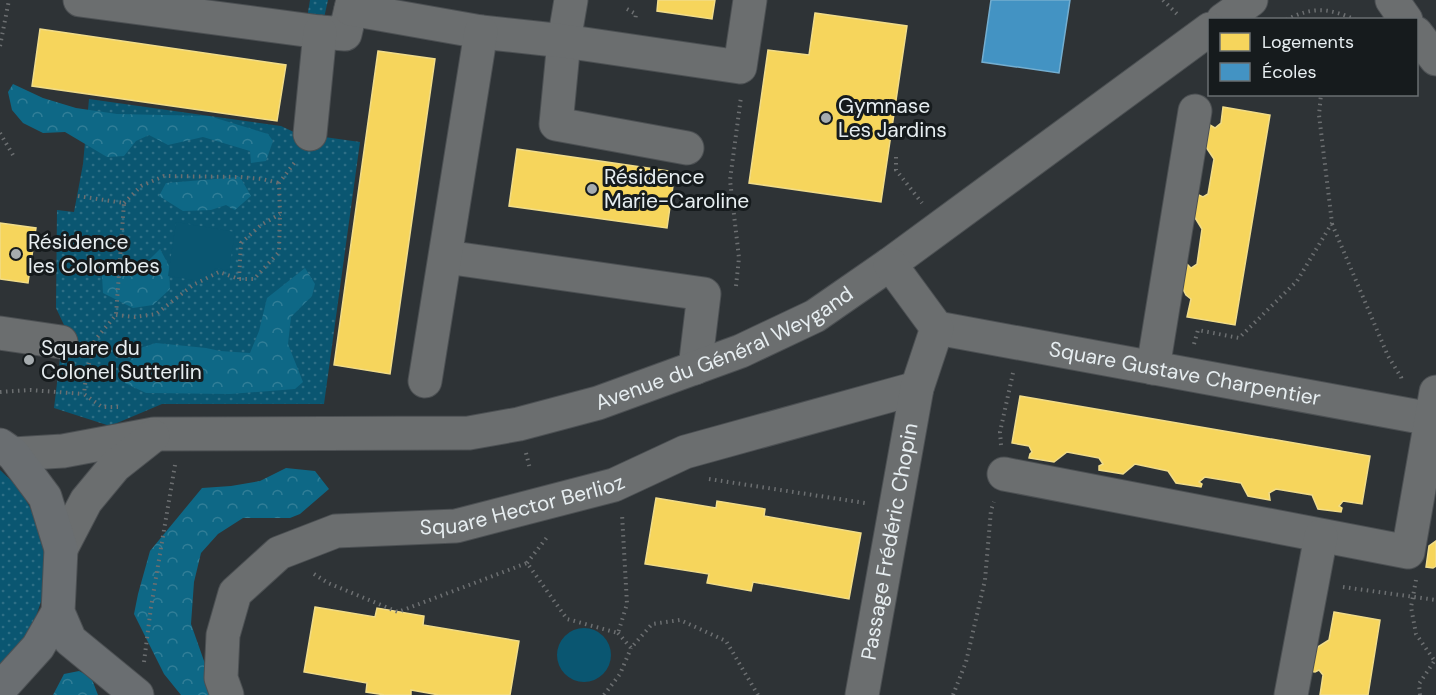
<svg xmlns="http://www.w3.org/2000/svg" width="1436" height="695" viewBox="0 0 1436 695" font-family="'DM Sans',sans-serif">
  <style>
    .grass { fill: url(#grass-dots) }
    .forest { fill: url(#forest-crowns) }
    .park { fill: #0a5671 }
    .homes { fill: #f6d55c; stroke: #f1dc88; stroke-width: 1.5 }
    .schools { fill: #4393c3; stroke: #74aed0; stroke-width: 1.5 }
    .lines { fill: none; stroke-linecap: round; stroke-linejoin: round }
    .minor-casing { stroke: #4c5053; stroke-width: 35 }
    .major-casing { stroke: #4c5053; stroke-width: 35 }
    .path { stroke: #6c6f71; stroke-width: 4; stroke-dasharray: 1.5 4.5; stroke-linecap: butt }
    .minor { stroke: #6b6e6f; stroke-width: 33 }
    .major { stroke: #6a6e71; stroke-width: 33 }
    .poi-dot { fill: #a6acaf; stroke: #161b1d; stroke-width: 2 }
    .labels { text-anchor: middle; stroke-width: 6; stroke-linejoin: round; paint-order: stroke }
    .poi-label { font-size: 21px; fill: #e6edf0; stroke: #161b1d; text-anchor: start }
    .street-label { font-size: 21px; fill: #e6edf0; stroke: #161b1d }
  </style>
  <defs>
    <pattern id="grass-dots" width="8" height="8" patternUnits="userSpaceOnUse" patternTransform="scale(1.5)"><rect width="8" height="8" fill="#0a5671"/><path d="M2 2h.1M6 6h.1" fill="none" stroke="#2e6f86" stroke-width="1.8" stroke-linecap="round"/></pattern>
    <pattern id="forest-crowns" width="20" height="18" patternUnits="userSpaceOnUse" patternTransform="scale(1.5)"><rect width="20" height="18" fill="#0e6886"/><path d="M2 6a3 3 0 1 1 6 0M12 15a3 3 0 1 1 6 0" fill="none" stroke="#317e97"/></pattern>
  </defs>
  <rect width="100%" height="100%" fill="#2e3336"/>
  <path class="grass" d="M310,0H328L324,18H307Z
    M89,99L281,126L296,133L360,142L324,404H162L110,426L54,408L64,325L56,308L57,210L74,212L83,164Z
    M0,470L18,487L37,519L46,555L44,593L32,628L0,668Z"/>
  <path class="forest" d="M13,84L43,98L76,108L117,114L209,116L268,134L273,141L266,161L251,163L250,151L203,137L168,145L149,135L136,141L124,156L107,157L65,132L43,133L23,123L12,110L8,92Z
    M240,177L251,196L235,210L226,205L211,210L183,211L159,196L166,183Z
    M160,249L169,266L170,289L153,305L133,308L103,293L102,275L109,259L132,277Z
    M305,268L315,284L312,296L291,317L288,344L303,382L295,389L230,394L146,393L125,383L126,366L140,348L156,343L206,348L220,351L250,353L259,331L267,298Z
    M286,468L315,471L329,489L300,514L290,518H243L218,534L201,553L194,582L191,624L216,695H181L164,674L134,614L138,594L150,551L202,488L231,486L260,481Z
    M79,671L91,677L98,695H53L64,674Z"/>
  <path class="park" d="M176,222L235,232L229,270L215,268L212,283L168,276Z
    M557 655a27 27 0 1 1 54 0a27 27 0 1 1-54 0Z"/>
  <path class="homes" d="M658,0H715L712,19L657,11Z
    M815,13L907,26L881,202L749,183L768,50L809,55Z
    M40,29L286,65L277,121L32,86Z
    M378,51L435,59L390,374L334,365Z
    M1223,107L1270,115L1235,325L1187,317L1191,299L1186,295L1182,287L1185,266L1187,264L1191,268L1197,264L1202,229L1194,216L1197,196L1199,195L1203,197L1208,194L1214,159L1206,147L1210,125L1215,128L1221,123Z
    M517,149L675,172L667,228L509,206Z
    M0,223L36,228L28,283L0,279Z
    M1020,396L1370,456L1362,504L1343,501L1339,506L1342,508L1341,512L1318,509L1312,495L1276,489L1269,493L1270,500L1248,496L1241,483L1205,477L1199,482L1202,484L1201,487L1176,483L1168,471L1135,464L1123,474L1099,470V466L1103,464L1099,458L1067,452L1054,462L1029,458L1030,454L1032,452L1029,446L1012,443Z
    M656,498L716,508L717,501L765,509L764,516L861,533L849,599L753,582L751,591L707,583L709,574L645,564Z
    M1436,541V566L1433,568L1426,567L1429,546Z
    M315,607L375,617L377,608L424,616L423,625L519,641L510,695H439L411,690V695H385L366,692L367,683L304,672Z
    M1334,612L1380,620L1368,695H1320L1323,675L1319,670L1315,672L1309,671L1313,650L1329,640Z"/>
  <path class="schools" d="M991,0H1070L1059,73L982,62Z"/>
  <g class="lines">
    <defs>
      <g id="minor">
        <path d="M80,0L320,32L345,34L353,0"/>
        <path d="M571,0L564,41L556,124L687,148"/>
        <path d="M1392,0L1406,20"/>
        <path d="M351,9L481,32L564,41L740,67L750,0"/>
        <path d="M1223,20L1251,0"/>
        <path d="M1416,33L1436,59"/>
        <path d="M310,134L320,32"/>
        <path d="M446,257L704,294L695,368"/>
        <path id="s1" d="M937,328L1431,419"/>
        <path d="M0,333L61,342"/>
        <path d="M1153,368L1195,111"/>
        <path d="M425,381L481,32"/>
        <path id="s2" d="M13,454L63,451L154,434L469,433L519,424L598,403L741,351L815,316L890,264L1210,29"/>
        <path d="M1004,474L1408,552L1436,392"/>
        <path d="M61,549L86,501L115,466L153,436"/>
        <path id="s3" d="M227,695L221,678L223,635L235,593L279,553L336,531L456,526L614,485L685,452L917,388"/>
        <path id="s4" d="M862,695L917,388L937,328L890,264"/>
        <path d="M1291,695L1321,536"/>
      </g>
      <path id="major" d="M0,445L13,454L45,497L61,549L58,612L38,647L0,689
        M58,612L70,640L137,695"/>
    </defs>
    <use href="#minor" class="minor-casing"/>
    <use href="#major" class="major-casing"/>
    <path class="path" d="M1163,0L1177,14
      M627,9L636,14L635,21
      M1286,20C1313,6 1329,8 1356,20
      M0,46L9,0
      M0,133L13,155
      M896,157V170L922,203
      M78,196L124,203L116,315L95,340L94,343
      M124,203L141,186L164,176L240,177L262,179L279,183
      M1332,224L1388,356L1401,377L1402,381
      M239,279L241,243L261,225L280,214
      M736,286L739,258L730,180L741,97
      M116,315L135,317L156,314L193,285L219,272L239,279H254L279,252L280,214L279,183L295,162
      M1194,344L1198,330L1239,338L1297,281L1332,223L1319,115L1321,94
      M65,373V375L86,376L84,394L102,407H118
      M86,376L91,356
      M0,392L30,390L84,394
      M1001,445L1000,432L1013,373
      M526,453L530,469
      M709,479L865,503
      M527,563L548,536
      M314,574L328,583L398,612L527,563L567,619L618,633L627,604L622,514
      M1416,580L1411,607L1416,634L1434,660
      M1343,587L1436,600
      M618,633L631,648L652,624L680,620L726,641L758,695
      M144,662L151,607L175,465
      M604,695L620,674L631,648
      M953,695L966,662L985,580L991,510L994,502
      M1420,695L1419,684L1435,660"/>
    <use href="#minor" class="minor"/>
    <use href="#major" class="major"/>
  </g>
  <g class="poi-dot">
    <circle cx="826" cy="118" r="6"/>
    <circle cx="592" cy="189" r="6"/>
    <circle cx="16" cy="254" r="6"/>
    <circle cx="29" cy="360" r="6"/>
  </g>
  <g class="labels">
    <g class="poi-label">
      <text x="838" y="113">Gymnase<tspan x="838" dy="24">Les Jardins</tspan></text>
      <text x="604" y="184">Résidence<tspan x="604" dy="24">Marie-Caroline</tspan></text>
      <text x="28" y="249">Résidence<tspan x="28" dy="24">les Colombes</tspan></text>
      <text x="41" y="355">Square du<tspan x="41" dy="24">Colonel Sutterlin</tspan></text>
    </g>
    <g class="street-label">
      <text dy="7" stroke="none"><textPath href="#s2" startOffset="728">Avenue du Général Weygand</textPath></text>
      <text dy="7" stroke="none"><textPath href="#s1" startOffset="252">Square Gustave Charpentier</textPath></text>
      <text dy="7" stroke="none"><textPath href="#s3" startOffset="414">Square Hector Berlioz</textPath></text>
      <text dy="7" stroke="none"><textPath href="#s4" startOffset="156">Passage Frédéric Chopin</textPath></text>
    </g>
  </g>
  <rect x="1208" y="18" width="210" height="78" fill="#161b1d" stroke="#696f71" stroke-width="1.5"/>
  <rect x="1220" y="33" width="30" height="18" fill="#f6d55c" stroke="#696f71" stroke-width="1.5"/>
  <text x="1262" y="48" font-size="18" fill="#e6edf0">Logements</text>
  <rect x="1220" y="63" width="30" height="18" fill="#4393c3" stroke="#696f71" stroke-width="1.5"/>
  <text x="1262" y="78" font-size="18" fill="#e6edf0">Écoles</text>
</svg>
